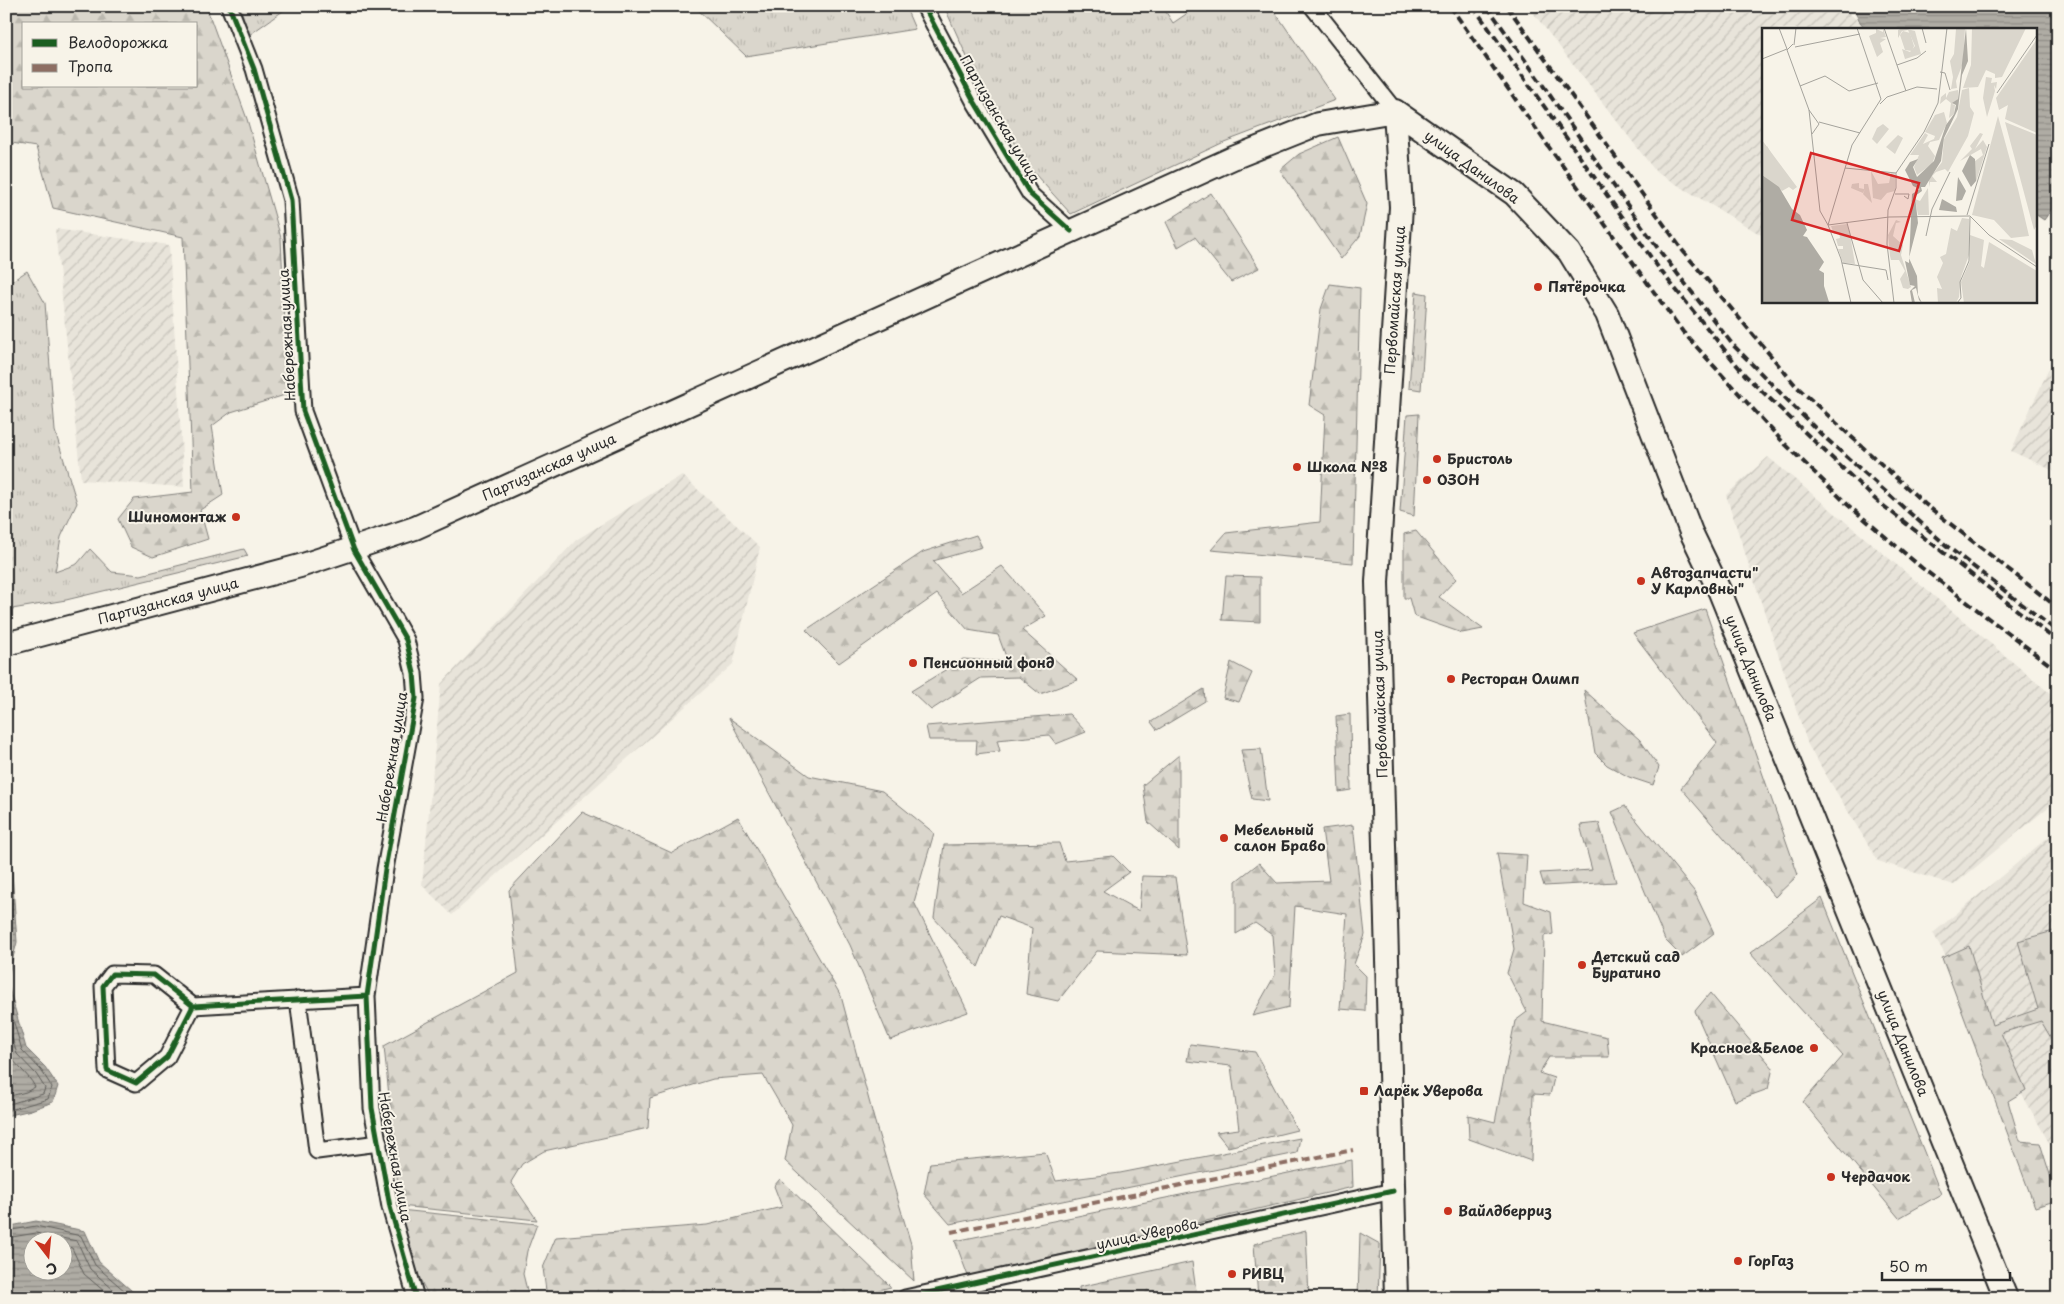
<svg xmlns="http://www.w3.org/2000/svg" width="2064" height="1304" viewBox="0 0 2064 1304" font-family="'Playpen Sans',sans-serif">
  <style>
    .industrial { fill: url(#industrial-furrows) }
    .grass { fill: url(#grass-tufts); stroke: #82807c }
    .forest { fill: url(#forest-firs); stroke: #82807c; fill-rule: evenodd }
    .water { fill: url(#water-rules); stroke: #7a7874; fill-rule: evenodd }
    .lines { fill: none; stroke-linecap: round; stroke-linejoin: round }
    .shore { stroke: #605f5b; stroke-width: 1 }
    .street-casing { stroke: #2b2b2b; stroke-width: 19 }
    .secondary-casing { stroke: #2b2b2b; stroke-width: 26 }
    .street { stroke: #f7f3e8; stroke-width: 15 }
    .secondary { stroke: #f7f3e8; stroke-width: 22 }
    .rail { stroke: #2b2b2b; stroke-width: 4; stroke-dasharray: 8 4; stroke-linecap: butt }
    .quiet { stroke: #8d6e63; stroke-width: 4; stroke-dasharray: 8 4; stroke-linecap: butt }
    .cycleway-casing { stroke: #f7f3e8; stroke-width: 8 }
    .cycleway { stroke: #1b5e20; stroke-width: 5 }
    .poi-dot { fill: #c8321e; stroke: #f7f3e8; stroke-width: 2 }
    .labels { text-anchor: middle; stroke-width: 4; stroke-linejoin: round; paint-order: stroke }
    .street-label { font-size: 14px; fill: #2b2b2b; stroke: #f7f3e8 }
    .poi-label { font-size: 14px; font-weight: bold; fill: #2b2b2b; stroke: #f7f3e8; text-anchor: start }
    .inset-road { fill: none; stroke: #a5a39c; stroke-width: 1 }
    .view { fill: #d62828; fill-opacity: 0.15; stroke: #d62828; stroke-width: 2.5 }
    .inset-edge { fill: none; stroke: #2b2b2b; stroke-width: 2.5 }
  </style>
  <defs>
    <pattern id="industrial-furrows" width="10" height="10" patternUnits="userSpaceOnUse" patternTransform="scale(1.25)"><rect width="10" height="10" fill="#e8e4da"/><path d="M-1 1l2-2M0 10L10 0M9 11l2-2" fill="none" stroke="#c7c4bb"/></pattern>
    <pattern id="grass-tufts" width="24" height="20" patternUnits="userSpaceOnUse" patternTransform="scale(1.25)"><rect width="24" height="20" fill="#dad6cc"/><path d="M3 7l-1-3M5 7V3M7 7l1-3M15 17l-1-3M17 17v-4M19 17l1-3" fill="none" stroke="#bbb8af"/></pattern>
    <pattern id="forest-firs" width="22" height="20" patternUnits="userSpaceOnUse" patternTransform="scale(1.25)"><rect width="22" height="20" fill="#dad6cc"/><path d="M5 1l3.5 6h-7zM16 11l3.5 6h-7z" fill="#bbb8af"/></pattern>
    <pattern id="water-rules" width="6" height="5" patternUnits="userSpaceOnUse" patternTransform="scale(1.25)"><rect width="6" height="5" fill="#afaca4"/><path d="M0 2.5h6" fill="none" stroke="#8f8c86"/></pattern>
  </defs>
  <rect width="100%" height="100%" fill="#f7f3e8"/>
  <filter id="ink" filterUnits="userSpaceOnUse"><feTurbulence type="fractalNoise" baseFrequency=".02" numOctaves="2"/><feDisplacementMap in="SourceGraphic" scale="10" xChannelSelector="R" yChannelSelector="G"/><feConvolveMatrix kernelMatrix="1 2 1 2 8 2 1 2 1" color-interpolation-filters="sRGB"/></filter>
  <g filter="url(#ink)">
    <path class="industrial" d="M1528,6H1841L1867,29H1763V236L1656,172Z
      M55,229L169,245L184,487L81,480Z
      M2058,349V473L2011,451Z
      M1768,457L2058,700V799L1954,885L1878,861L1808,745L1726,495Z
      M682,475L760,547L733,664L452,915L422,885L441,684L576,540Z
      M2058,829V1159L1933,933Z"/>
    <path class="grass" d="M240,6H290L249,35Z
      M694,6H905L915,29L746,56Z
      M944,6H1162L1173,23L1198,6H1271L1335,100L1224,142L1071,214L1025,163L967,57Z
      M27,271L45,303L55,431L77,503L61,537L55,572L77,564L90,549L112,572L141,575L244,549L248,556L66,600L6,610V285Z
      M1416,292L1427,294L1421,390L1409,388Z
      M1419,414L1414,516L1400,512L1407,415Z"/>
    <path class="forest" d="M6,6H206L247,119L281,238L288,394L231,412L212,426L223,495L200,510L208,539L153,557L131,547L118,519L134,499L193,492L183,237L53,208L36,147L6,142ZM24,24H196V86H24Z
      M1338,137L1367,204L1360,236L1341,259L1280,170L1299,154Z
      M1211,193L1259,268L1231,282L1195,237L1178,247L1166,222Z
      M1330,284L1360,288L1353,563L1211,550L1226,533L1320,522L1325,415L1309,405L1321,309Z
      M1416,531L1456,579L1439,597L1483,629L1462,633L1414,616L1409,598H1404V534Z
      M976,535L982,547L933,561L961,593L1002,566L1046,616L1022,630L1078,680L1040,694L1019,677L981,678L931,710L911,691L963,659L1008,662L998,635L968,630L937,594L839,663L806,630L923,552Z
      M1226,576L1260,577V622L1222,620Z
      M1705,609L1798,875L1775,897L1681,788L1717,743L1633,633Z
      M1231,662L1252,673L1239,702L1223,698Z
      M1204,689L1205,701L1157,730L1151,722Z
      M1584,690L1640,740L1659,767L1653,785L1629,777L1607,765L1595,753Z
      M1069,714L1086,732L1056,744L1049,735L997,740L1000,751L976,754L977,740H929L926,726Z
      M1350,714L1351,790L1339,792L1336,716Z
      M729,718L809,776L882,791L934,833L914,902L968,1012L890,1040L850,945Z
      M1261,749L1268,801L1252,799L1241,750Z
      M1179,755V850L1148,822L1143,785Z
      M1625,806L1694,891L1714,933L1682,957L1665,940L1612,812Z
      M582,812L672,853L738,817L841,996L874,1119L911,1244L914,1281L785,1161L792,1125L763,1075L713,1079L650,1098L648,1128L544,1151L522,1164L511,1182L537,1220L400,1206L384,1046L518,973L509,890Z
      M1599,823L1616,882L1544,886L1540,873L1592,870L1580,825Z
      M1353,825L1365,935L1354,964L1366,976L1365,1011L1340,1009L1347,914L1295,906L1289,1007L1252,1016L1275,975L1272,935L1255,923L1236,934V881L1259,863L1277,883L1329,881L1322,829Z
      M1059,843L1065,861L1113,856L1129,872L1103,891L1139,911L1142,876L1175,877L1187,955L1097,951L1058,1001L1026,994L1032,928L999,916L978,967L934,918L944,845Z
      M1497,853L1527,855L1524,902L1551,912L1553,934L1544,936L1542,1021L1607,1037L1609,1057H1549L1539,1073L1554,1078L1550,1095L1533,1094L1531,1161L1469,1139L1468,1115L1495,1122L1515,1021L1527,1012L1507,973L1514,949Z
      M1822,898L1941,1194L1899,1218L1803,1102L1843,1056L1750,953Z
      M2057,930L2058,1050L2041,1021L2001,1033L2026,1090L2008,1101L2020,1141L2040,1143L2058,1200L2035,1207L1942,958L1969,946L1992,1025L2038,1009L2018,941Z
      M1710,993L1773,1068L1768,1089L1735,1101L1695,1011Z
      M1190,1044L1255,1052L1297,1130L1228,1147L1216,1132L1239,1129L1231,1066L1187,1061Z
      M1300,1138L1297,1153L950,1224L924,1194L930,1163L1045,1152L1056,1181L1120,1173Z
      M1352,1160L1353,1187L968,1276L955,1241Z
      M780,1179L891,1287L845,1298H547L543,1268L556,1237L707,1225L782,1207L774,1186Z
      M400,1210L537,1224L527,1251L523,1274L529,1298H430L410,1261Z
      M1306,1231L1309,1298H1258L1254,1244Z
      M1360,1233L1380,1244L1378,1298H1358Z
      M1192,1262L1197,1298H1080L1079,1287Z"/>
    <path class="water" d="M1853,6H2058V200L2044,220L2035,214V29H1866L1860,22Z
      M6,788L17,942L7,981L26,1048L45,1067L58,1086L53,1102L31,1110L6,1116Z
      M36,1221L85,1231L99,1262L140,1298H6V1227ZM32,1242H62V1272H32Z"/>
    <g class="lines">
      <path class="shore" d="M6,842L12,942L6,965
        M6,996L22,1050L41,1070L52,1087L48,1099L6,1111
        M6,1019L17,1054L36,1074L45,1088L43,1094L6,1105
        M6,1046C11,1064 27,1071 35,1087L26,1092L6,1097
        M6,1231L36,1226L81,1236L95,1265L133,1298
        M6,1238L36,1233L77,1241L90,1269L123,1298
        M62,1246L72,1248L84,1274L112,1298"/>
      <defs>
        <path id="street" d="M229,6L254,69L291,200L303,411L354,550L406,640L414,673L416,698L385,869L367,996L372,1108L390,1207L416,1298
          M924,6L974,101L1030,194L1071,231
          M1312,6L1395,111
          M298,999L317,1151L379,1143
          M193,1006L154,975L112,974L103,986L107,1070L136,1083L167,1057L193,1006L367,996
          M905,1298L1393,1191"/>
        <path id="secondary" d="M1395,111L1514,194L1569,252L1607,314L1691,532L1720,592L2006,1298
          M1395,111L1401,207L1377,582L1396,1298
          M6,644L300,566L415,528L1233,158L1318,124L1395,111"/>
      </defs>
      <use href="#street" class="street-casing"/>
      <use href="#secondary" class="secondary-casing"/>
      <use href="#street" class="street"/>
      <use href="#secondary" class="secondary"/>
      <path class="rail" d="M1450,6L1546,143L1683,332L1782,441L1848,505L1922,568L2058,671
        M1473,6L1660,270L1745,375L1876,500L2058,642
        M1487,6L1659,250L1733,345L1822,435L1948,547L2058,632
        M1507,6L1683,251L1797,387L1925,504L2058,608"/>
      <path class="quiet" d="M951,1232L1353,1150"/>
      <defs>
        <path id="cycleway" d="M229,6L254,69L291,200L303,411L354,550L406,640L414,673L416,698L385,869L367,996L372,1108L390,1207L416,1298
          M924,6L974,101L1030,194L1071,231
          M193,1006L154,975L112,974L103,986L107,1070L136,1083L167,1057L193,1006L367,996
          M905,1298L1393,1191"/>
      </defs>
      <use href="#cycleway" class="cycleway-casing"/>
      <use href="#cycleway" class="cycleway"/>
    </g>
  </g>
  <g class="poi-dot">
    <circle cx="1538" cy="287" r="5"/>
    <circle cx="1437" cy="459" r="5"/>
    <circle cx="1297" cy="467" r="5"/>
    <circle cx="1427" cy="480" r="5"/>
    <circle cx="236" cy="517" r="5"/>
    <circle cx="1641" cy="581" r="5"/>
    <circle cx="913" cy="663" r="5"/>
    <circle cx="1451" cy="679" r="5"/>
    <circle cx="1224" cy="838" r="5"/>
    <circle cx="1582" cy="965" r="5"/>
    <circle cx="1814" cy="1048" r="5"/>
    <rect x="1359" y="1086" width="10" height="10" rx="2.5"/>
    <circle cx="1831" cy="1177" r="5"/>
    <circle cx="1448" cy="1211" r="5"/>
    <circle cx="1738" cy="1261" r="5"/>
    <circle cx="1232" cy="1274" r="5"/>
  </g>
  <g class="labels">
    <g class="street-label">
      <text transform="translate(1000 119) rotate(60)" y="5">Партизанская улица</text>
      <text transform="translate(1472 167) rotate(36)" y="5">улица Данилова</text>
      <text transform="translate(1395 300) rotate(-86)" y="5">Первомайская улица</text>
      <text transform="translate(287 335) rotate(-93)" y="5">Набережная улица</text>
      <text transform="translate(549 467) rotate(-24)" y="5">Партизанская улица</text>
      <text transform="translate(168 601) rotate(-15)" y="5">Партизанская улица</text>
      <text transform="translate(1751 668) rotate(68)" y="5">улица Данилова</text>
      <text transform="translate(1380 704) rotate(-92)" y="5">Первомайская улица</text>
      <text transform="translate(392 757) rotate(-81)" y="5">Набережная улица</text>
      <text transform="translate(1903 1043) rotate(68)" y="5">улица Данилова</text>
      <text transform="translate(395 1157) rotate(80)" y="5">Набережная улица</text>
      <text transform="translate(1147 1234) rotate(-12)" y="5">улица Уверова</text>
    </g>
    <g class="poi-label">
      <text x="1548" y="292">Пятёрочка</text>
      <text x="1447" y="464">Бристоль</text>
      <text x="1307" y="472">Школа №8</text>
      <text x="1437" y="485">ОЗОН</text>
      <text x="226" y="522" text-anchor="end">Шиномонтаж</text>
      <text x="1651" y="578">Автозапчасти"<tspan x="1651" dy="16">У Карловны"</tspan></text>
      <text x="923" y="668">Пенсионный фонд</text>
      <text x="1461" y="684">Ресторан Олимп</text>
      <text x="1234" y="835">Мебельный<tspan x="1234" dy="16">салон Браво</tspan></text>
      <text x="1592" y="962">Детский сад<tspan x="1592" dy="16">Буратино</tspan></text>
      <text x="1804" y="1053" text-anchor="end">Красное&amp;Белое</text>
      <text x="1374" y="1096">Ларёк Уверова</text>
      <text x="1841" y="1182">Чердачок</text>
      <text x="1458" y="1216">Вайлдберриз</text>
      <text x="1748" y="1266">ГорГаз</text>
      <text x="1242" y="1279">РИВЦ</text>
    </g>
  </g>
  <g transform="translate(1762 28)">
    <rect width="275" height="275" fill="#f7f3e8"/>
    <path d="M141,0L153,3L159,26L143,31L140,21L148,24L153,18L146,2L140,3L136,10V2ZM182,84L185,95L177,112L168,114L166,118L173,128L170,136L155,147L152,139L157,127H148L163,105L166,107L161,116L172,111L173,108L163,104L173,87ZM121,96L127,101L115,116L110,111L115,100ZM136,107L141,110L133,126L124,119ZM0,112L35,159L31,162L27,159L20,163L0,147ZM85,196L88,206L93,236L81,235L76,221H81V218H76L74,211L78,210L77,205L72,206L69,198Z" fill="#dad6cc"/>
    <path d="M121,0L124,9L118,10L124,11L118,15L121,24L115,29L107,8L114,5V1L121,4ZM203,0L201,35L194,53L195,60L189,61L191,49L188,33L192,26L194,1ZM210,0H264L240,49L233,50V46L224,42L216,59L201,60L209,37ZM275,11V105L243,91L246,77L237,82L234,70ZM224,49L230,50L229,55L235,54L234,61L232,57L233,63L225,89L221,70ZM207,60L208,79L212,85L206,108L186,144L183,141L174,144L170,148L175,154H168L167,159V151L180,134L182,111L195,89L200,62ZM196,62V71L190,76L193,77L192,86L187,90L189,75L184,71L178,76L179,69L184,65V70L187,64ZM236,88L256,161L267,208L249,210L232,192L210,187ZM243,94L275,107V197L272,202ZM218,105L221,106L213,121L221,112L225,119L214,154L212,134L221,127L219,121L198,133L210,121L208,118ZM0,113L4,118L2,123L5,118L17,139L5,126L11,141L5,139L2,125V130L0,129ZM109,143L116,156L127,155L129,145H133V163L125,165L119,172L111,170ZM97,155V160L102,161V156H106L110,175L101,166L103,161L101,165L89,160L90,156ZM166,160L167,187H156L153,171L158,173ZM200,190L207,191V227L199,249L197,269L194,275H176L175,260L180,261L175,249L181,235L178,229L184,226L189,200L195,203ZM134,192L139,194L134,195L131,208L141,217L139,227L149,259L146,261L141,260L138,251L143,243L137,232H129L128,228L126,207ZM208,207L222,212L219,238L222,240L227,214L275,243V275H202L199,254L208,233ZM237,211L250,212L270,222L274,236Z" fill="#dad6cc"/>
    <path d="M141,3L148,5L152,18L150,23L143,22L138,7Z" fill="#dad6cc"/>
    <path d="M204,0L206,33L200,47L196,81L182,110L179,133L163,159H159L160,163L153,168L156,195L147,230L155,248L156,267L160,275L157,272L154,260L150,262L153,275H150L148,263L153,258L148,257L143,233L147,235L150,166L158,161L151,158L143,142L148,134L156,131L151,139L155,149L172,133L184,97L192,86L194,77L190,75L196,71ZM208,127L213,131L214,153L209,159L200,143ZM0,147L17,159L30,181L38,187L45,202L41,208L45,209L62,234L57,242L62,245V258L67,274L0,275ZM196,149L204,163L200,172L194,173ZM180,171L194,179L195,184L177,182Z" fill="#afaca4"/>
    <path class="inset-road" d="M17,0L25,21M122,0L144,63M160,0L164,15M31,16L25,22L47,82L57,96L50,106M32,17L34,0M33,19L98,6M0,31L25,21M135,37L155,30L164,23M178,44L183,45L188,62M38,58L63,48L87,63L116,55M235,65L275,7M118,76L125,69L155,59L175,61M47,82L58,183L66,197M57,94L98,105M83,140L134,145M133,166H147L146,171L142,168M205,187L227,116M85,195L101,252L121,275M66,197L79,231L89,275M66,197L127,189L208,188L227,207L275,239M66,197L90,117L119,71L95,0M164,208L170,181L188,144M80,235L124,242L126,252M132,275L125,216L126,182L134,160V145L162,104L176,75L185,0M195,275L199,270L198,254L207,233L208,189"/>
    <path class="view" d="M49,125L157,155L137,223L30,192Z"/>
    <rect width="275" height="275" class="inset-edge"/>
  </g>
  <rect width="2064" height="1304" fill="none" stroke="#f7f3e8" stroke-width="25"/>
  <rect x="12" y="12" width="2039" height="1279" fill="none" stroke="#2b2b2b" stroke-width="2" filter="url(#ink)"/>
  <rect x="22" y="22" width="175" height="65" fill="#f7f3e8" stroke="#a5a39c"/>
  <rect x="32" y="39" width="25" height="8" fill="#1b5e20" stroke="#a5a39c"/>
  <text x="68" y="48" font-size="15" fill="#2b2b2b">Велодорожка</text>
  <rect x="32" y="64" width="25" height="8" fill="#8d6e63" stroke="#a5a39c"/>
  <text x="68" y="72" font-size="15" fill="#2b2b2b">Тропа</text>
  <g transform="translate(48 1256) rotate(164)"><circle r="24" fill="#f7f3e8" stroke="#a5a39c"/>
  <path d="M0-4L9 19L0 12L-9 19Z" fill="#c8321e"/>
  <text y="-8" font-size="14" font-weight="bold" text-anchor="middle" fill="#2b2b2b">С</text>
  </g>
  <path d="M1882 1272v8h128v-8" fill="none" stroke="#2b2b2b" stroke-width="2.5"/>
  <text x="1889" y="1272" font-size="15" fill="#2b2b2b" stroke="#f7f3e8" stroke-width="4" paint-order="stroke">50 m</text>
</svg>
